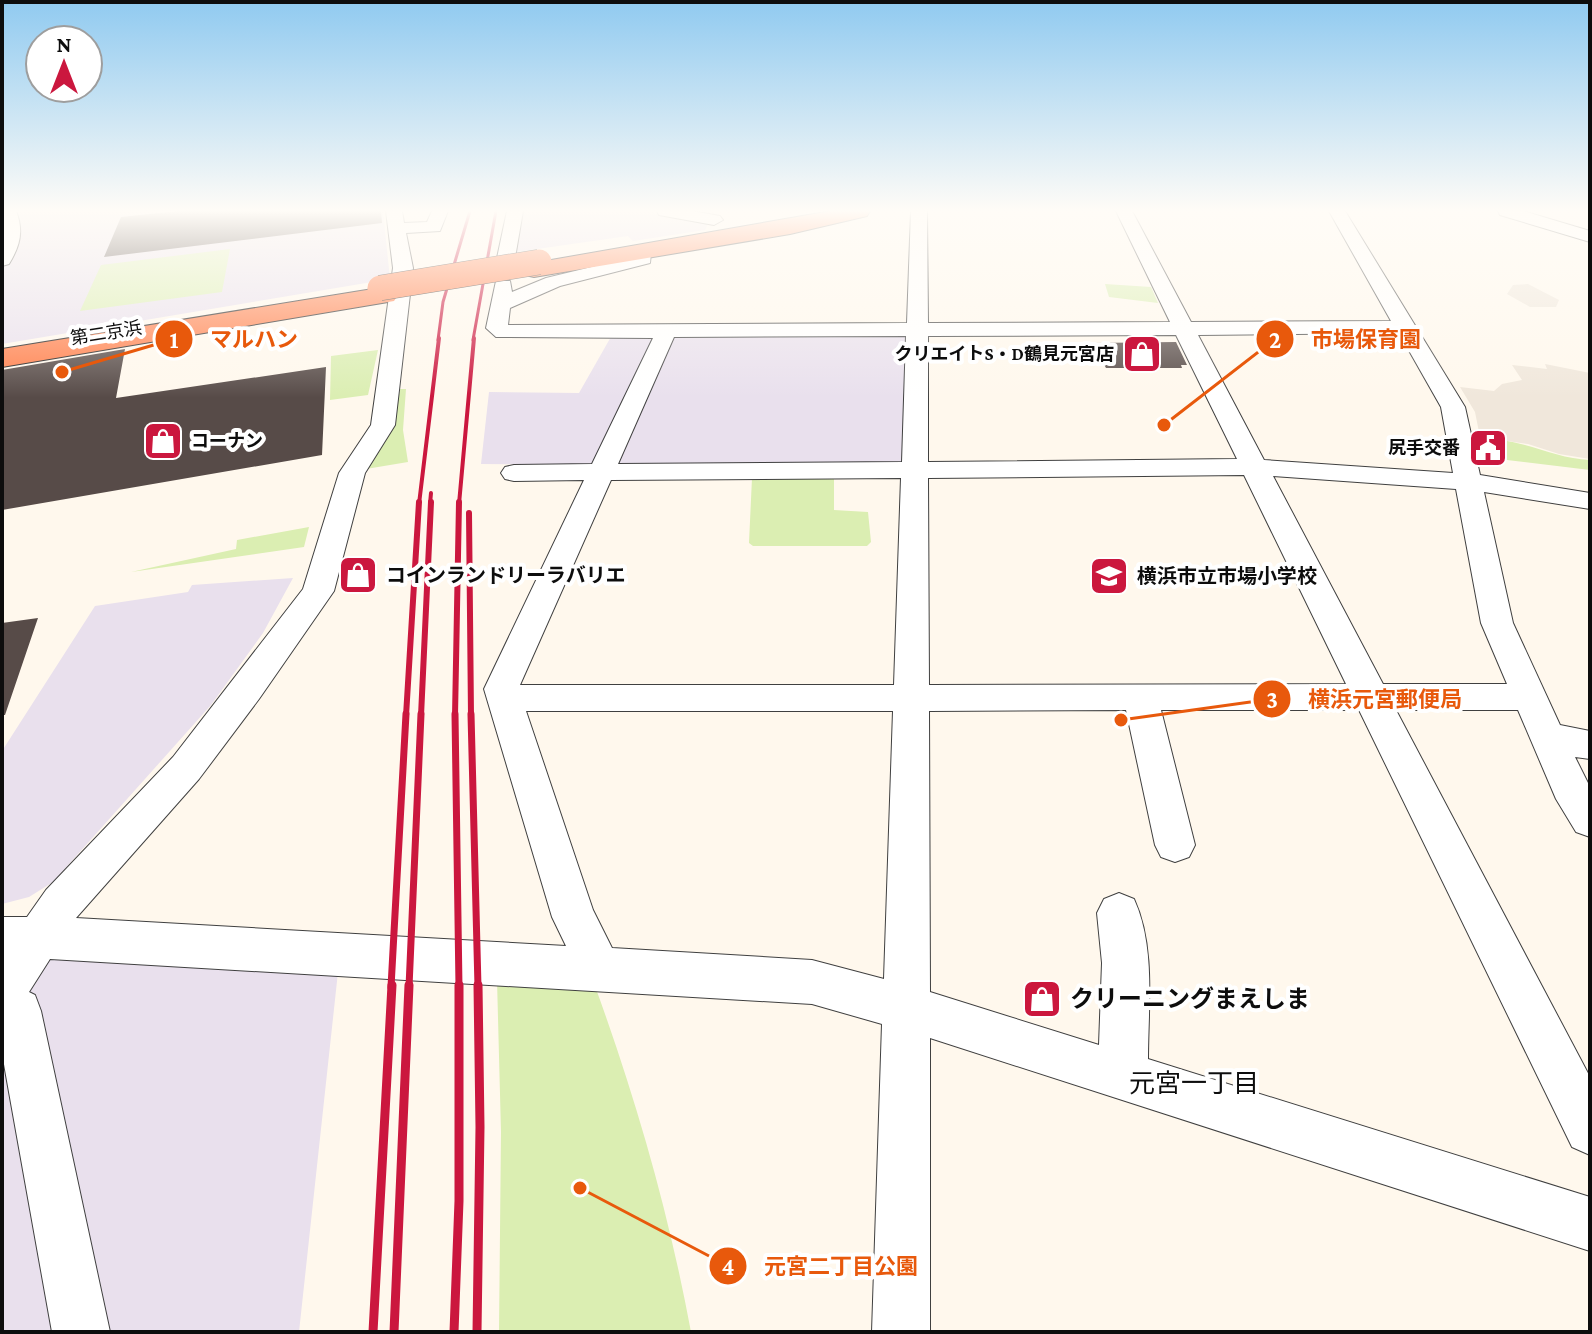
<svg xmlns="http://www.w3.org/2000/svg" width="1592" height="1334" viewBox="0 0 1592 1334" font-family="'Crimson Pro','Noto Sans JP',serif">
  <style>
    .industrial { fill: #e9e0ed }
    .green { fill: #dbeeb2 }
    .plaza { fill: #f0e7db }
    .building { fill: #574b48 }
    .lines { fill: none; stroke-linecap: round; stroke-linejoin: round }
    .minor-casing { stroke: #404040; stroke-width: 2 }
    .highway-casing { stroke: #1e1e1e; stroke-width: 2 }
    .minor { fill: #fff; fill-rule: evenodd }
    .highway { fill: #ff7f4b; fill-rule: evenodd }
    .rail-far4 { stroke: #cb173e; stroke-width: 3 }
    .rail-far3 { stroke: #cb173e; stroke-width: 4 }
    .rail-far2 { stroke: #cb173e; stroke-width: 6 }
    .rail-far1 { stroke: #cb173e; stroke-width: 7 }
    .rail { stroke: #cb173e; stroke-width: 9 }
    .highway-bridge-casing { stroke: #1e1e1e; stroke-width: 26; stroke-linecap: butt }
    .highway-bridge { stroke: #ff7f4b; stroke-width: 25 }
    .labels { text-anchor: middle; stroke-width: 8; stroke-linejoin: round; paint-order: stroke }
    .far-street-label { font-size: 18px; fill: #0d0d0d; stroke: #fff }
    .far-poi-label { font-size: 18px; font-weight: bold; fill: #0d0d0d; stroke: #fff; text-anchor: end }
    .poi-label { font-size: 20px; font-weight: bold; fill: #0d0d0d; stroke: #fff; text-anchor: start }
    .near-poi-label { font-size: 24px; font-weight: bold; fill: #0d0d0d; stroke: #fff; text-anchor: start }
    .near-neighbourhood-label { font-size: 26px; fill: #0d0d0d; stroke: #fff }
    .leader { fill: none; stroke: #e8590c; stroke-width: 3 }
    .callout-dot { fill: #e8590c; stroke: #fff; stroke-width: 3 }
    .mark-label { font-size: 24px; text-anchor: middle; font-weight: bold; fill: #fff }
    .callout-label { font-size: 22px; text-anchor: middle; font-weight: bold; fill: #e8590c; stroke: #fff; stroke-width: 8; stroke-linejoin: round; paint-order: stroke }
  </style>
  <rect width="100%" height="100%" fill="#fff8ed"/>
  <path class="industrial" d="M14,211H383L390,279L2,344V268L9,259L16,215Z
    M522,211H648L708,224L705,230L633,241L628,236L516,252Z
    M673,334H888L905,337L903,465L615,466Z
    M612,335H660L599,465L481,464L489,392L579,393Z
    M293,578L263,633L211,705L53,882L29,897L2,904V751L95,606L188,592L192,585Z
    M50,956L338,972L299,1332H100L28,989Z
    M2,1046L59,1332H2Z"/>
  <path class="green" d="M230,249L222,292L80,311L101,265Z
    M1105,284L1151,287L1158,303L1109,297Z
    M378,350L368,395L330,400L331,356Z
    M400,389H406L403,430L408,462L366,469L394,425Z
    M1501,440C1532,444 1559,459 1590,460V470L1507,460Z
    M752,478H834V510L868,512L871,542L867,546H753L749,543Z
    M309,527L304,547L131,572L236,549L237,540Z
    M497,980L595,986C636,1099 669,1213 691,1332H499L501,1132Z"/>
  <path class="plaza" d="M1528,284L1559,300L1556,307H1530L1507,294L1513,285Z
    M1545,364L1590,373V459L1559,454L1528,444L1480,437L1475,412L1460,387L1494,391L1502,384L1522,380L1512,365L1547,369Z"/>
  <path class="building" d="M178,211H381L382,223L104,257L121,217Z
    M1176,342L1187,365H1181L1182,368H1106L1092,343Z
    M125,349L116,398L326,367L322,455L2,510V370Z
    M38,618L5,715H2V623Z"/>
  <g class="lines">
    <defs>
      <path id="minor" d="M2,211H16C24,231 20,246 9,264L2,266Z
        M386,211H402L404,223L427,222L432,211H448L440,231L406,233L413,268L395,425L365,473L334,591L259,699L199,779L76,918L566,946L552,917L484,689L584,480L514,481L505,479L501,473L505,467L514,465L592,464L653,338L496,337L486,328L496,281H510L512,292L546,278L633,257L635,249L642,247L651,253L650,263L560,286L510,308L508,325L907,323L911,211H927L928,323L1170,322L1116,211H1132L1191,322L1391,321L1329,211H1345L1465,407L1480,475L1590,493V509L1484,492L1513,623L1560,725L1590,731V759L1575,757L1590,787V837L1576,832L1556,799L1518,710H1396L1590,1077V1155L1572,1147L1359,710H1161L1195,845L1189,857L1175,862L1161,857L1155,845L1126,710L929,711L930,992L1099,1045L1102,963L1097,913L1104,899L1119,893L1134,899C1156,947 1148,1008 1148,1059L1590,1197V1251L930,1038V1332H872L882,1024L812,1004L50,959L29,992L35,995L41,1011L110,1332H52L2,1053V917H27L46,890L173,757L303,589L339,473L371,425L393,268ZM1399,333L1441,407L1453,473L1264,460L1198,335ZM1176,335L1237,459L928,462V336ZM906,336L902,462L618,464L674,337ZM1244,475L1346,684L929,685L928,478ZM1273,476L1456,489L1481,623L1507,684H1383ZM901,478L894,685H520L611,480ZM526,711H893L884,979L812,960L612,948L593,910Z
        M507,211H523L515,258L506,264L497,258Z
        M657,211H692L720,216L723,220L714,225L659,215Z
        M1498,211H1523L1590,231V242L1500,215Z"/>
      <path id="highway" d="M831,211H870L867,216L790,234L534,277L525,275L522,270L525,265L534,263Z
        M385,287L394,289L398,295L394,301L2,367V349Z"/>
    </defs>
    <use href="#minor" class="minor-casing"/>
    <use href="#highway" class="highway-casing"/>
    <use href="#minor" class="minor"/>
    <use href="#highway" class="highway"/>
    <path class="rail-far4" d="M438,340L443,302L470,211
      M473,340L496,211"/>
    <path class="rail-far3" d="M419,504L439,338
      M430,504L431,493
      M459,504L474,338"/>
    <path class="rail-far2" d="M469,513L471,716
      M406,716L419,502
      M421,716L431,502
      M455,716L459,502"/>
    <path class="rail-far1" d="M455,714L459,987
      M471,714L478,987
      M391,987L406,714
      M409,987L421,714"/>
    <path class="rail" d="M373,1332L392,985
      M394,1332L409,985
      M454,1332L459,1201V985
      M477,1332L480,1127L478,985"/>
    <defs>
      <path id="highway-bridge" d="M380,288L539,262"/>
    </defs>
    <use href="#highway-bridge" class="highway-bridge-casing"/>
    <use href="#highway-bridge" class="highway-bridge"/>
  </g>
  <linearGradient id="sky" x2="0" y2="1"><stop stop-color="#90caf0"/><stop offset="0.53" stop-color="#fffcf7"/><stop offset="1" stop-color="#fffcf7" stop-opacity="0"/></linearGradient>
  <rect width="1592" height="398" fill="url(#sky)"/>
  <defs>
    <symbol id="shop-square" viewBox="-11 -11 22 22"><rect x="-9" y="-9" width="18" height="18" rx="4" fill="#cb173e" stroke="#fff"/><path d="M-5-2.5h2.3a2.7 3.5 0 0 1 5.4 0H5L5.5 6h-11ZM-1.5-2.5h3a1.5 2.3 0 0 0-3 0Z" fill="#fff"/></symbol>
    <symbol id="civic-square" viewBox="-11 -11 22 22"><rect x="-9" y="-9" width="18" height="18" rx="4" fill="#cb173e" stroke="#fff"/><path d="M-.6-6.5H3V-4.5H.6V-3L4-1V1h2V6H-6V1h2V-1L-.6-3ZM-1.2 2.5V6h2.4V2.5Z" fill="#fff"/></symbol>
    <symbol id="school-square" viewBox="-11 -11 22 22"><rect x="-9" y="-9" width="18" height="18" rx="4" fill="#cb173e" stroke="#fff"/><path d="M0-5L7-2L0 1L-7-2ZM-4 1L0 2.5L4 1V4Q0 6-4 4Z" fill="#fff"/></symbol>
  </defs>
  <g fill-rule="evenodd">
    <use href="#shop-square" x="1120" y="332" width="44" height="44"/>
    <use href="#shop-square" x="141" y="419" width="44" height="44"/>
    <use href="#civic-square" x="1466" y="426" width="44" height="44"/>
    <use href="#shop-square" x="336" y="553" width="44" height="44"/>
    <use href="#school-square" x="1087" y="554" width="44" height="44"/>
    <use href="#shop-square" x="1020" y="977" width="44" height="44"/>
  </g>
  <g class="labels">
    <g class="far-street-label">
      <text transform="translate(106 333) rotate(-9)" y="6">第二京浜</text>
    </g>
    <g class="far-poi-label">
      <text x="1114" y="360">クリエイトS・D鶴見元宮店</text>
      <text x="191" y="447" text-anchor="start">コーナン</text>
      <text x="1460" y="454">尻手交番</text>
    </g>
    <g class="poi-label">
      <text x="386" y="582">コインランドリーラバリエ</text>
      <text x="1137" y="583">横浜市立市場小学校</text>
    </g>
    <g class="near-poi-label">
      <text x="1070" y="1007">クリーニングまえしま</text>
    </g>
    <g class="near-neighbourhood-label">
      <text x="1194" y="1092">元宮一丁目</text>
    </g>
  </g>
  <path class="leader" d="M62 372L174 339M1164 425L1275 339M1121 720L1272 699M580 1188L728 1266"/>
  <g class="callout-dot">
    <circle cx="62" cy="372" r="8"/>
    <circle cx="1164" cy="425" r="8"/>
    <circle cx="1121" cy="720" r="8"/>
    <circle cx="580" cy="1188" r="8"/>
    <circle cx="174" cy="339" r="20"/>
    <circle cx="1275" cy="339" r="20"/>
    <circle cx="1272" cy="699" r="20"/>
    <circle cx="728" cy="1266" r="20"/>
  </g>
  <g class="mark-label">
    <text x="174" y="348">1</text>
    <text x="1275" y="348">2</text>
    <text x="1272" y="708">3</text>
    <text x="728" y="1275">4</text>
  </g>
  <g class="callout-label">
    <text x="254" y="347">マルハン</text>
    <text x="1366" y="347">市場保育園</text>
    <text x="1385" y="707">横浜元宮郵便局</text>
    <text x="841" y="1274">元宮二丁目公園</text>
  </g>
  <rect width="1592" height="1334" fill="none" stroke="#0d0d0d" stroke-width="8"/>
  <g transform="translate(64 64)"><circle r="38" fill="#ffffff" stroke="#9e9e9e" stroke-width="2"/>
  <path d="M0-6L14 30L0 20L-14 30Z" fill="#cb173e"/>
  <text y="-12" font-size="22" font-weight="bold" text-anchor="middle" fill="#0d0d0d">N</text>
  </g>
</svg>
